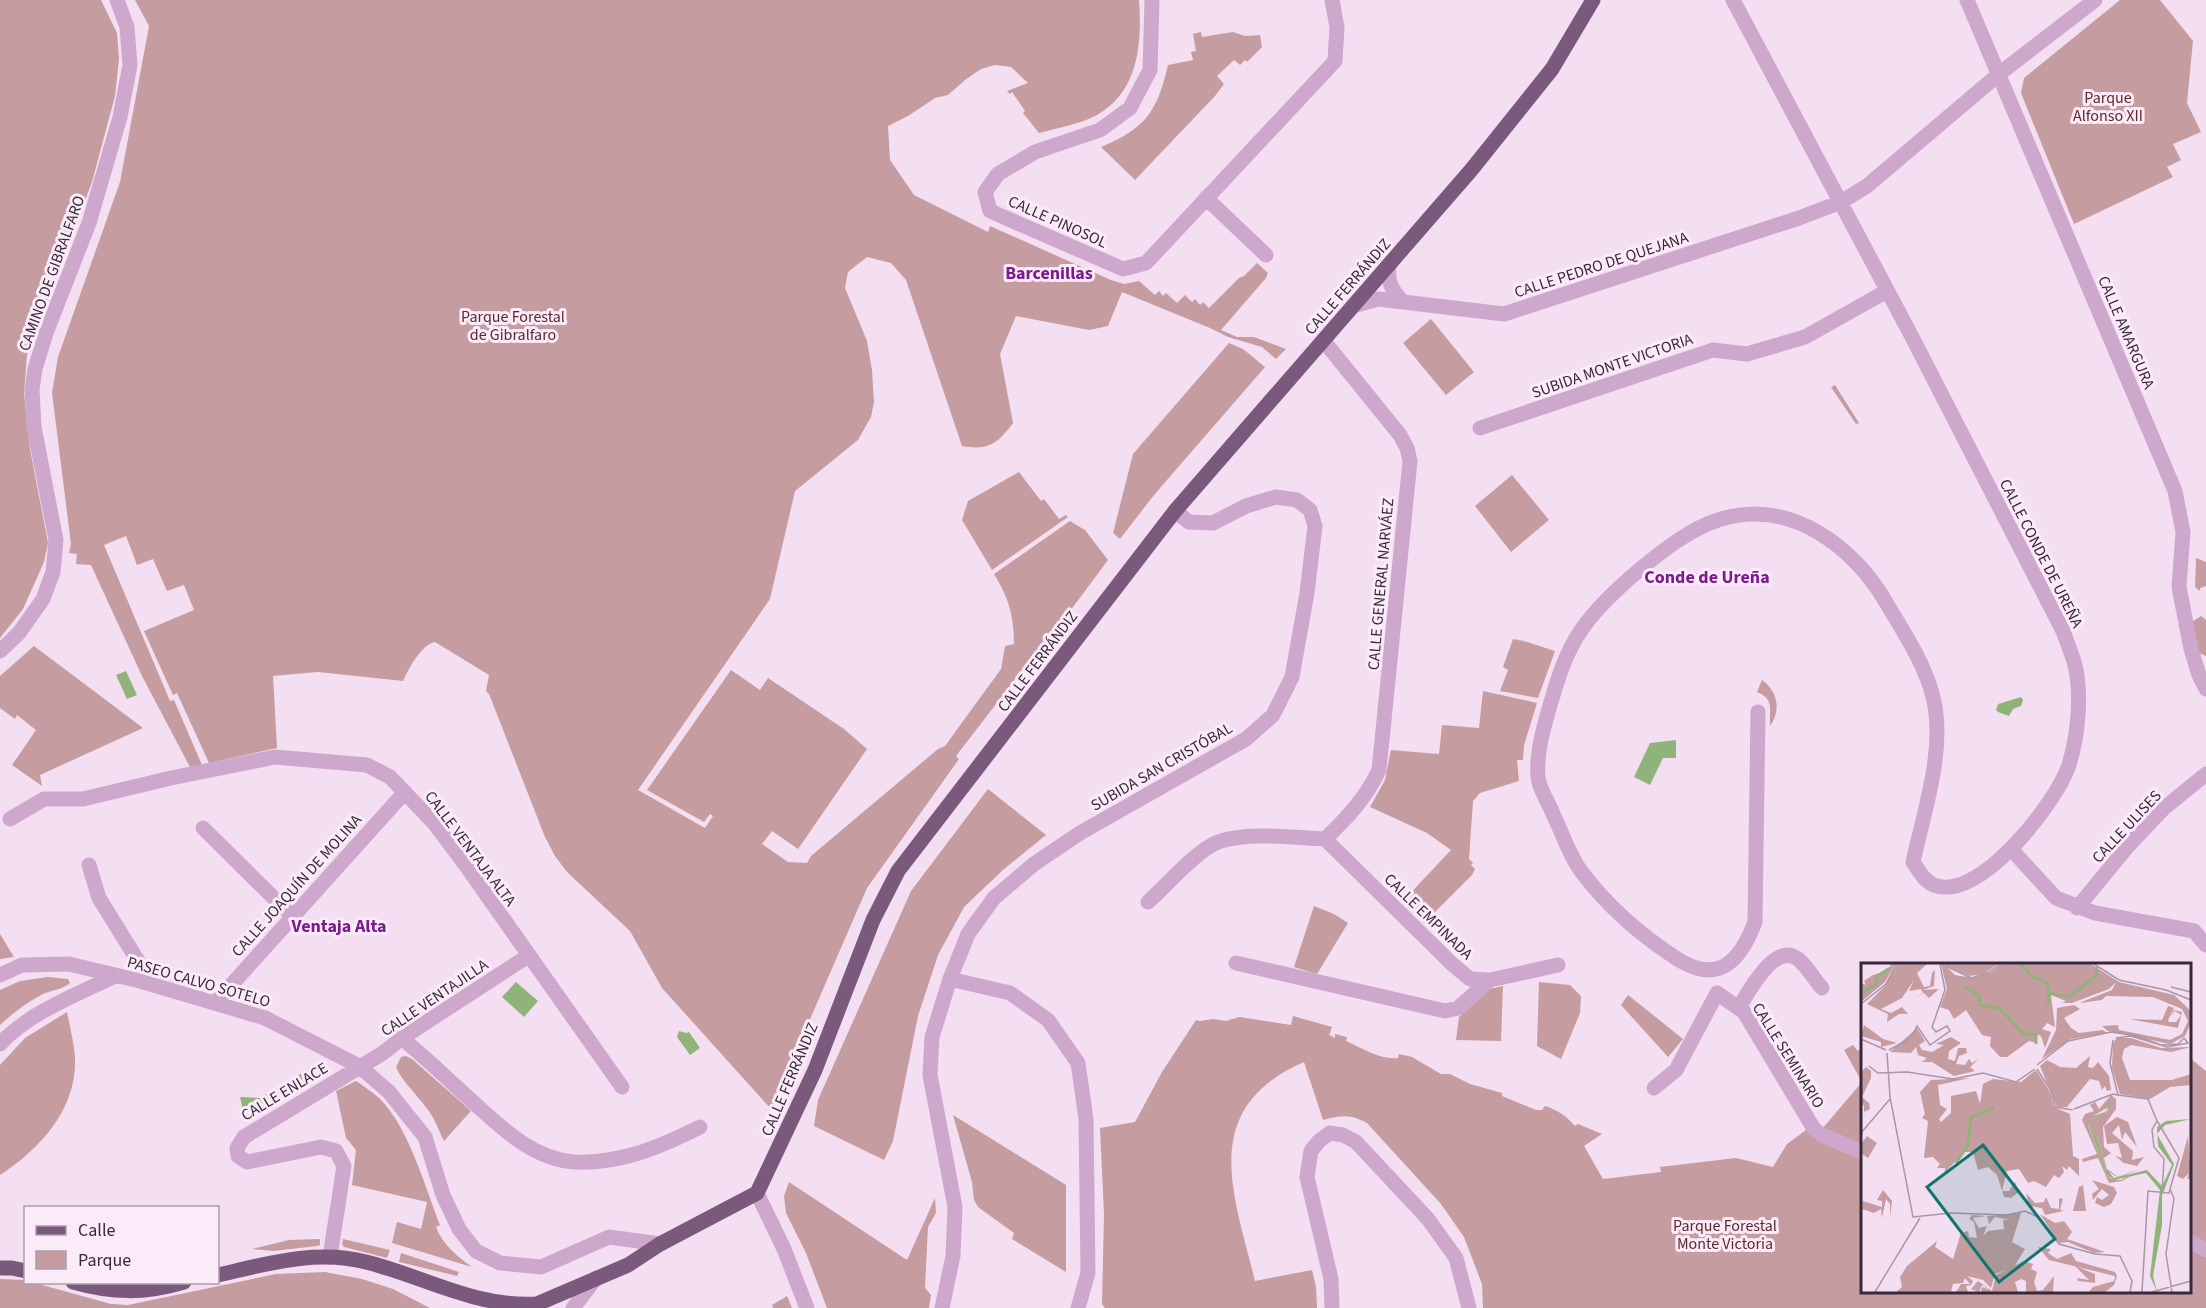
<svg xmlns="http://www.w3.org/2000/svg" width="2206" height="1308" viewBox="0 0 2206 1308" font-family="'Source Sans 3',sans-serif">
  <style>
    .green { fill: #c59ca0 }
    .water { fill: #90b37a }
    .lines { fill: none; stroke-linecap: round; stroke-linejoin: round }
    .minor { stroke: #cea8cc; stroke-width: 15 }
    .major { stroke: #7a597d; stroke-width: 15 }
    .labels { text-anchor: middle; stroke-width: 6; stroke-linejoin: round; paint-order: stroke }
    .park-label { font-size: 16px; fill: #5a2b2d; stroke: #fbebf9 }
    .street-label { font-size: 16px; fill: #38293a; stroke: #fbebf9 }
    .neighbourhood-label { font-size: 18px; font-weight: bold; fill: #7a1c8f; stroke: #fbebf9 }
    .inset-river { fill: none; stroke: #90b37a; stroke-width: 3 }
    .inset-road { fill: none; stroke: #a996a8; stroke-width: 1.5 }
    .view { fill: #0f766e; fill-opacity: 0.15; stroke: #0f766e; stroke-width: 3 }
    .inset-edge { fill: none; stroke: #38293a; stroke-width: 3 }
  </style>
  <rect width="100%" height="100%" fill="#f4def2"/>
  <path class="green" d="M0,0H101L117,33L119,59L115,96L92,182L27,355L24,394L30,449L48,543L44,562L23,609L0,638Z
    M135,0H1139C1142,43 1139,91 1097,115C1080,124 1058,128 1039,133L1023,113L1025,111L1012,92L1010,94L1007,91L1028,83L1011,67L995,65L981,69L965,80L948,95L935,98L908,116L888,126L890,160L914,195L988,232L990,226L1111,280L1124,284L1139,281L1155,295L1159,291L1163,296L1166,293L1177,303L1185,295L1192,302L1195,299L1200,305L1203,302L1209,308L1239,278L1244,276L1257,263L1268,273L1266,278L1221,330L1237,337H1254L1286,349L1276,359L1262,347L1228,337L1210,328L1122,292L1108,326L1089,330L1016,316L1000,354L1013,423C998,443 989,451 962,446L906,280L891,263L867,257L848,272L845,288L867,341L872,370L874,402L871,417L858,440L795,491L770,599L638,790L705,828L713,816L710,814L704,822L647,790L731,670L760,690L768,678L844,729L867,749L798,849L772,831L762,844L788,862L807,863L811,856L938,749L945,746L1001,669L1005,646L1014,644C1014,616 1009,598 994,574L1070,521L1085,530L1108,560L1024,673H1020L956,756L959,759L867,888L771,1109L662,988L630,931L567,872L555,856L545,837L489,694L486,691L489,675L435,642C421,645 409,668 403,681L318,672L273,676L277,748L209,763L177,693L173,695L144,631L194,610L184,585L167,591L153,559L137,565L126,536L104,545L170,701L174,700L202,765L191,769L142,676L91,565L76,564L77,554L69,553L71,544L52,393L58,357L120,182L149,26Z
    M2120,0H2160L2193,41L2187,103L2201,132L2173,144L2181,160L2167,167L2173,177L2074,224L2021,93L2024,78Z
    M1201,32L1202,37L1233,32L1245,36L1260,35L1262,47L1247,62L1245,60L1240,65L1234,60L1217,76L1224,84L1215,96L1135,180L1101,147C1146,128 1157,112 1168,65L1193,60L1191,52L1196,51L1193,34Z
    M1431,319L1474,372L1446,395L1403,343Z
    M1229,343L1243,349L1265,367L1154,495L1120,539L1113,533L1133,454Z
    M1835,385L1859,423L1856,424L1831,387Z
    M1019,472L1041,501L1044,499L1059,519L1066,515L1068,517L992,570L962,520L968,501Z
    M1512,475L1549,520L1511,552L1475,506Z
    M2196,558L2206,562V586L2200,588V591L2195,587Z
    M2201,616L2206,620V656L2199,653L2192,622Z
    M1513,639L1524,641L1555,651L1538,698L1500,691L1508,670L1503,667Z
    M34,646L143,728L40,775L42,786L12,765L36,730L17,715L15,719L0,708V676Z
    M1762,680C1777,691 1782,709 1770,726C1769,710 1775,699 1757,692Z
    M1483,691L1537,703L1524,745L1523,760H1517L1519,781L1480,793L1473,801L1469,859L1473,863L1471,865L1475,869L1472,875L1424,923L1402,902L1451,850L1427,833L1370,807L1385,780L1391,750L1439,754L1442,725L1479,728Z
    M988,789L1046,835L1004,869L964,907L938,955L918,1016L893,1141L884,1160L814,1126L818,1100L911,891Z
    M1314,906L1334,914L1348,923L1317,974L1294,967Z
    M0,934L14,957L0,959Z
    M48,977L68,979L70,983C62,990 52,990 43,994C27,1002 13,1013 0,1025V990L20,981Z
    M1539,982L1570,985L1581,996L1580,1013L1561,1059L1537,1046Z
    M1503,986L1501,1041L1456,1040L1459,1017L1490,989Z
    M1628,995L1683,1039L1668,1057L1621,1005Z
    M67,1012C70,1027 74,1043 75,1058C77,1109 40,1149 0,1175V1065L25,1038Z
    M1293,1016L1332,1027L1329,1035L1335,1038V1034L1347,1037L1346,1041C1362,1048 1380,1060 1398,1058L1399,1054L1412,1057L1441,1074H1450L1470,1084L1502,1093V1096L1536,1110H1542L1545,1106C1558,1110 1566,1116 1575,1126L1578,1124L1602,1134L1584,1146L1603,1179L1661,1172L1660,1167L1736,1158L1773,1167L1787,1144L1806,1130L1822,1129L1862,1082L1844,1050L1853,1045L1857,1050L1862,1051V1292H2190V1058L2206,1071V1308H1483L1482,1284L1464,1237L1441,1204L1367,1123C1351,1114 1341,1115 1323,1120L1304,1062C1197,1109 1234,1194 1255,1281L1312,1270L1316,1287L1317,1308H1105L1102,1304L1104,1214L1100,1128L1135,1122L1162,1072L1196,1020L1200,1021L1213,1019L1226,1021L1239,1017L1291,1025Z
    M406,1056L412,1059L471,1111L444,1141C439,1131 435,1119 428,1110C419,1097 401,1080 396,1067L401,1057Z
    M356,1081C364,1086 372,1092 379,1098C409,1127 425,1187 440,1225L436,1227C442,1244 458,1257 472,1267L392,1243L397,1222L421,1229L427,1202L352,1185L356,1150L346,1138L336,1091Z
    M953,1115L1066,1185V1272L1012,1239L1014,1233L978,1207L974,1200L972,1182Z
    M789,1182L907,1260L935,1198L936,1213L928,1227L925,1288L931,1295L929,1308H827L806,1253L786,1213L784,1196Z
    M320,1239V1245L317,1246L274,1251L252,1249L289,1240Z
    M343,1239L390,1250L387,1258L344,1247L342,1244Z
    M401,1253L459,1272L457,1276L399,1262Z
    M325,1272L362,1279L393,1289L430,1308H0V1279L25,1280L26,1282L35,1283L111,1304L128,1305L276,1274Z
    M787,1296L792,1308H773L772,1305Z"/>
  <path class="water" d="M126,671L137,695L127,699L116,675Z
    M2021,697L2023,700L2021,706L2013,709L2009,716L1998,712L1996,710L1998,704Z
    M1676,740V758H1663L1650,785L1634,777L1650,743Z
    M516,982L538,1001L524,1017L502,997Z
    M679,1031L686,1033L689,1032L700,1048L690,1055L677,1037Z
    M307,1070L311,1075L244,1114L240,1097L260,1098Z"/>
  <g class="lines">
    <path class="minor" d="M1152,0L1150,70L1130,108L1100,130L1035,152L998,174L985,192L990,211L1123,269L1146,263L1335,61L1337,27L1332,0
      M1733,0L1911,335L2063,631C2067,642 2072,654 2075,665C2082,696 2078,735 2069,765C2057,802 1978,904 1934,885C1924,881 1919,871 1913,862C1924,811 1946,749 1933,697C1925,664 1904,633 1887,604C1855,547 1790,498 1721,519C1691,528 1662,551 1638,571C1618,588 1597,607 1582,629C1565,653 1557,681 1549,709C1543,730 1536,754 1538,777C1539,789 1549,803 1553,814C1562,832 1569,855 1581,871C1607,906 1643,937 1679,960C1720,985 1741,959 1755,922L1758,712
      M1967,0L2175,491L2183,532L2179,587L2191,649L2199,675L2206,689
      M1206,198L1266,255
      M1389,265C1387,281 1391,289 1402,301
      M1353,306L1378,299L1504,314L1799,218L1841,202L1867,186L1999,74L2095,0
      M1323,340L1400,435L1407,448L1410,461L1379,770C1366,798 1347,818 1325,839
      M1480,428L1713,350L1747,354L1805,337L1887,291
      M0,651L19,633L43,599L53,572L56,540L34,427L32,390L35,369L46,333L89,223L120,117L130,65L127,27L117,0
      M10,819L44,799H83L171,778L275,757L367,765L390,777L434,823L464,863L622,1087
      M203,828L292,916
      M1325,839L1451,963L1470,979L1490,980L1558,965
      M2011,849L2056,898L2095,913L2194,931L2206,945
      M89,865L99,898L138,961
      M1148,902C1166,886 1197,850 1218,842C1249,831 1292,838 1325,839
      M2077,908L2128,846L2163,809L2206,774
      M1236,963L1445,1011L1458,1008L1490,980
      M0,975L22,965L69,964L140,981L265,1018L359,1066L389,1092L425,1137L443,1195L459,1229L476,1251L500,1263L541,1267L609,1237L660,1244
      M950,979L968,934L994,898L1034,864L1080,833L1246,739L1273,715L1292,677L1307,593L1315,526L1310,510L1297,500L1276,497L1246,506L1213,523L1189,522L1175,511
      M1717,993L1744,1012L1814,1129L1822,1135L1862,1152
      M215,1003L405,792
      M1739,1007C1749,992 1775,941 1798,959C1807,966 1814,979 1822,988
      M402,1038C423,1056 443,1074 463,1093C495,1121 529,1159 574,1162C621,1164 660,1147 700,1127
      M0,1044C30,1012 76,995 115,976
      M1654,1088L1676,1070L1717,993
      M757,1193L784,1249L807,1308
      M2190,1242L2206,1250
      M330,1257L344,1166L336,1151L321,1147L247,1162L238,1156L237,1148L244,1137L383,1053L402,1038L528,956
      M573,1308L596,1278
      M942,1308L953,1256L955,1207L930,1075L932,1037L950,979L1010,993L1048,1020L1078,1063L1086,1119L1088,1273L1078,1308
      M1332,1308L1331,1279L1307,1177L1311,1151L1319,1141L1330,1133L1343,1135L1356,1142L1428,1219L1456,1258L1469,1308"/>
    <path class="major" d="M0,1268H12L26,1271
      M218,1275C266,1264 316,1249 366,1262C423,1276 476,1308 537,1304L628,1265L660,1244L757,1193L815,1070L873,920L898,871L1175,511L1472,169L1552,69L1593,0
      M73,1282C112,1293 144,1294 184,1282"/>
  </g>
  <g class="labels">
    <g class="park-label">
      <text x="2108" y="103">Parque<tspan x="2108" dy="18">Alfonso XII</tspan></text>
      <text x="513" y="322">Parque Forestal<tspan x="513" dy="18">de Gibralfaro</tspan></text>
      <text x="1725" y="1231">Parque Forestal<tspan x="1725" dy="18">Monte Victoria</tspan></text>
    </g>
    <g class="street-label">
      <text transform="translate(1058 221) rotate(24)" y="6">CALLE PINOSOL</text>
      <text transform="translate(1601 264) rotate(-18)" y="6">CALLE PEDRO DE QUEJANA</text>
      <text transform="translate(51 273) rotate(-70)" y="6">CAMINO DE GIBRALFARO</text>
      <text transform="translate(1347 286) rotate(-49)" y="6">CALLE FERRÁNDIZ</text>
      <text transform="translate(2127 332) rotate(67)" y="6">CALLE AMARGURA</text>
      <text transform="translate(1612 365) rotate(-19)" y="6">SUBIDA MONTE VICTORIA</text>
      <text transform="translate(2042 553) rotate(63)" y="6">CALLE CONDE DE UREÑA</text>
      <text transform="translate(1380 584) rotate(-85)" y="6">CALLE GENERAL NARVÁEZ</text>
      <text transform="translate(1037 661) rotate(-53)" y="6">CALLE FERRÁNDIZ</text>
      <text transform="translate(1161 766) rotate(-30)" y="6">SUBIDA SAN CRISTÓBAL</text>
      <text transform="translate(2126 826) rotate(-47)" y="6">CALLE ULISES</text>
      <text transform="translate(471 848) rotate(53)" y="6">CALLE VENTAJA ALTA</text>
      <text transform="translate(296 885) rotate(-48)" y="6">CALLE JOAQUÍN DE MOLINA</text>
      <text transform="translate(1429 916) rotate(44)" y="6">CALLE EMPINADA</text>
      <text transform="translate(199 981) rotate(16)" y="6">PASEO CALVO SOTELO</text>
      <text transform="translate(434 997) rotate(-34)" y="6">CALLE VENTAJILLA</text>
      <text transform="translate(1789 1055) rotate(58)" y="6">CALLE SEMINARIO</text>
      <text transform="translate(789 1079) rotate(-67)" y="6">CALLE FERRÁNDIZ</text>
      <text transform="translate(284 1091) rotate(-31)" y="6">CALLE ENLACE</text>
    </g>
    <g class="neighbourhood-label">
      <text x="1049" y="279">Barcenillas</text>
      <text x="1707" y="583">Conde de Ureña</text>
      <text x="339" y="932">Ventaja Alta</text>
    </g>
  </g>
  <g transform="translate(1861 963)">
    <rect width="330" height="330" fill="#f4def2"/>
    <path d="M30,1H34L24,19L0,39V20L5,22L3,18L12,12L28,7ZM36,1H66L56,10L63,24L69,23L71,10L74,7L73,23L62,27L78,26L68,35L63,30L48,37L62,30L60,26L48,28L53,17L41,35L20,46L30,50L41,44L47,51H38L26,59L27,51L6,41L24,23ZM80,1H137L123,11L108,13L84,2L94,12L112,15L129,10L140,1H230L258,19L313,32L330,48V60L324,73L309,81L247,68L241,63L257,62L258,67L309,77L321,71L327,58L321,46L292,34L245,33L241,37L218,40L251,27L255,19L248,26L211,40H201L205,38L190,32L194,64L186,60L181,66L190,69L184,85L180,73L175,71V80L168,78L146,94H139L129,83L130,74L121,72L105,47L93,56L88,47L79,44L86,26ZM213,42L219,46L203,55L210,65L218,70L242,67L246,70L210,76L181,96L195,67L196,45ZM307,43L313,45L307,57L308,59H315L320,52L314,48L309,53L313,47L321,49L317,65L268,56L301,57ZM3,62L22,76L36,80L20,84V79L0,73ZM56,65L64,78L58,82L61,87L71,89L83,82L75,81L90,74L100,80L88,88L87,96L94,98L97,85H105L106,90L98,93L95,101L104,102L108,96L111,100L118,96L109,104L114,108L93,113L71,99H61L66,95L57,92L55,84L50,90L29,89ZM256,75H270L300,85L330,84L310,89L270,82L263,86L261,95L269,117H311L330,111V122L309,124L289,136L259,131L251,105L252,80ZM229,93L227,104L232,105L237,99L248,113L250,127L246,128L244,123L241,127L238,118L229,116L206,144H196L179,103L186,97L199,104L215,105ZM5,104L10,108V115L1,134L8,140L9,146L3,149V142L0,143V109ZM175,107L190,130L193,144L209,151L212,193L218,196V213L208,203L206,207L201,203L203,209L198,215L193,212L185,224L173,218L167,220L158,206L146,208L141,228H148L154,219L158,229L150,235L143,234L136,212L127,204L117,207L112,189H104L84,209V205H76L79,201L72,194L63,195L67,158L61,155L64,151L59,129L70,117L109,115L77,122L79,142L86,146L78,156L80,159L90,150V133L115,128L119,141L122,121L132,116L160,119ZM250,132L255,136V146L242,164L243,184L250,190L243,195L246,206L257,214L278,206L258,215L246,208L236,175L228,161L232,155L244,150L247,147V144L232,153L227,161L245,210L251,216L260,217L277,209L261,218L248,220L237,195L222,199L221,196L236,191L221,157L224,151L233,148L229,142L234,139L238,146ZM256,154L267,159L276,184L264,169L261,177L258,162L251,170L272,188L271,197L283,194L276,203L263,200L254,193L261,195L257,180L246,181L243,163ZM6,173L16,180L7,195L0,190V181ZM327,173L330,215L326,216L328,210L322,216L316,213ZM231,217L253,224L256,230L250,241L243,244L234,240L236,234L241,237L248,232L241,226L232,237L231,231L238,226ZM222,222L225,248H212L218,224ZM22,227L31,238L29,254V241L25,236L21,255L20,246L13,250L1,246L2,238L21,244V238L16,237ZM165,230L174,240L183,239L185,234L190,245L198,246V235L202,236L199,247L203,248L184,252L181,245L168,243ZM160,250L151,279L164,286L153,304L134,311L130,325L122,317L106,313L112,318L110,322L105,323L107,329H95L100,321H109L104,315L102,320L92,321L90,329H35L41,324L39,314L46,303L76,278L74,284L92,296L100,270L107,268L108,274L116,275L113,259L108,256L111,252L125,253L112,255L118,265L126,263L122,273L127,268L143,266L142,257H148L134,254L128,261L126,253ZM179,251L194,260L203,258L211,269L206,276L244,289L233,290L207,279L198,280ZM177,284L190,286L187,290L196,296L210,290L215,298L254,309L256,313L253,322L244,329H228L232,324L253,318L254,313L188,297ZM163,298L172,301L170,306L176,309L173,319L176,328L182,327L193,313L192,329H165V318L160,316L154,319L157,329H120L121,324L129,327L121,322L118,329L110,326L117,318L131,328L135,312ZM214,303L234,311V320L217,318L216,315L228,317Z" fill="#c59ca0"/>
    <path d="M249,137V140L244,150L232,155L228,161L236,175L245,206L253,215L286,207L301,223L311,202L297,183L296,164L305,158L330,156L304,162L296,171L313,201L301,233V262L292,313L296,329L289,313L299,227L285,210L253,217L245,210L227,160L232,153L244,149Z" fill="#90b37a"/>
    <path class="inset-river" d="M160,1L170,13L186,20L188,29M103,24L118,32L119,42L138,45L163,71H175V81M0,30L16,21L15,14L29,5M187,42L188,30L208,34L235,13L236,4M95,200L107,182L110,154L133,145"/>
    <path class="inset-road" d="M233,1L258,17L305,27L330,37M85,3L110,15L127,10L139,1M310,24L330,29M0,41L25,21L35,1M50,75L56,63L69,82L89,68L86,63L75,69L71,64L84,27L79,1M0,76L25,87M28,87L50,75M26,90L29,134L52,254L90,250L146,252L164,248L177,254L198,281L234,291L259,293L271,318L269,329M176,102L207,78L250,69L276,73L300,82L317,81L323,75L327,80L306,84L270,73L255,75M8,103L17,110L46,109L92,116L122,110L155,119L174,106M176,106L191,129L194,144L212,147M251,131L257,132L249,100L252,77M257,132L287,136L296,158M213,146L252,131M298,161L296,158L291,167L293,184L303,196L301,229M298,161L318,195L309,226M0,170L29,136M309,226L313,235L305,291L311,329M14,329L59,255M281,329L287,228L308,230L309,226M291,329L330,318"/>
    <path class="view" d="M122,182L194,276L138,319L66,224Z"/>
    <rect width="330" height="330" class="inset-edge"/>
  </g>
  <rect x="24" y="1206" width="195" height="78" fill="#fbebf9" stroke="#ad9dad" stroke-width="1.5"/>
  <rect x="36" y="1226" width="30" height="9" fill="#7a597d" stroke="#ad9dad" stroke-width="1.5"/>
  <text x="78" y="1236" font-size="18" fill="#38293a">Calle</text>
  <rect x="36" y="1251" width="30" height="18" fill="#c59ca0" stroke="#ad9dad" stroke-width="1.5"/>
  <text x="78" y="1266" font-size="18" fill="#38293a">Parque</text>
</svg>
